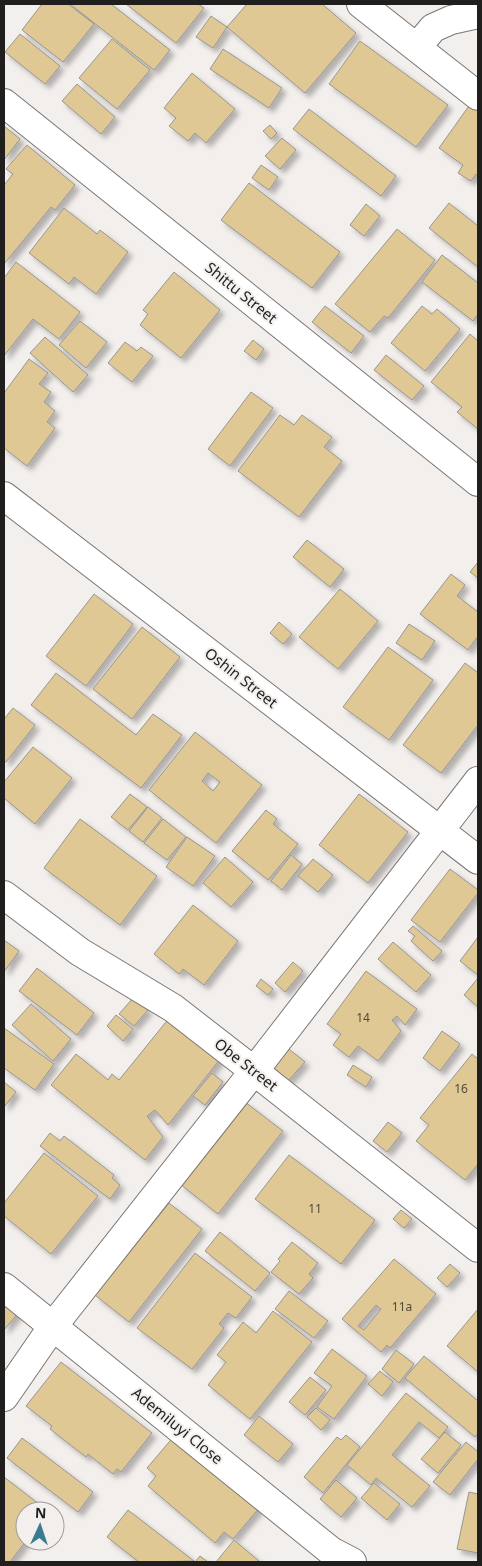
<svg xmlns="http://www.w3.org/2000/svg" width="482" height="1566" viewBox="0 0 482 1566" font-family="'Noto Sans',sans-serif">
  <style>
    .building { fill: #e0c894; stroke: #979693; fill-rule: evenodd; filter: url(#shadow) }
    .lines { fill: none; stroke-linecap: round; stroke-linejoin: round }
    .minor-casing { stroke: #7a7775; stroke-width: 30 }
    .minor { stroke: #fff; stroke-width: 28 }
    .labels { text-anchor: middle; stroke-width: 4; stroke-linejoin: round; paint-order: stroke }
    .number-label { font-size: 12px; fill: #50493c }
    .street-label { font-size: 15px; fill: #201f1e; stroke: #f3efed }
  </style>
  <defs>
    <filter id="shadow"><feDropShadow dx="4.5" dy="4.5" stdDeviation="2.5" flood-color="#0004"/></filter>
  </defs>
  <rect width="100%" height="100%" fill="#f3efed"/>
  <path class="building" d="M42,4H68L94,24L63,62L22,30Z
    M70,4H111L170,50L154,70Z
    M126,4H198L204,8L176,43Z
    M247,4H322L356,33L305,93L227,27Z
    M211,16L227,27L213,48L196,37Z
    M20,34L60,66L45,84L5,52Z
    M112,39L150,70L117,109L79,78Z
    M360,41L448,105L416,147L329,84Z
    M223,49L282,88L269,108L210,69Z
    M192,73L235,109L206,143L195,133L188,141L169,126L176,118L164,108Z
    M77,84L115,117L101,134L62,101Z
    M471,103L478,108V176L476,174L471,181L458,173L463,165L439,148Z
    M309,109L396,176L381,196L293,129Z
    M270,125L277,133L271,139L263,131Z
    M4,126L20,139L4,160Z
    M282,138L296,150L280,169L265,156Z
    M27,145L75,185L55,210L51,207L4,264V185L13,174L6,169Z
    M261,165L278,177L269,190L252,178Z
    M249,183L340,252L312,288L221,220Z
    M449,203L478,226V267L429,228Z
    M366,204L380,216L364,236L350,225Z
    M64,208L97,234L100,230L128,252L96,294L74,277L69,284L29,253Z
    M397,229L435,260L388,318L384,316L370,332L335,304Z
    M442,255L478,283V314L473,321L422,282Z
    M16,262L80,312L59,339L33,319L4,356V278Z
    M174,272L220,310L181,358L140,325L148,314L143,310Z
    M325,306L364,336L351,353L312,322Z
    M422,306L432,314L437,309L460,329L425,371L391,343Z
    M80,321L107,342L86,368L59,345Z
    M470,334L478,341V429L457,412L462,407L431,382Z
    M45,337L88,375L73,392L30,353Z
    M253,340L264,349L256,360L244,351Z
    M125,342L137,351L141,347L153,356L132,382L108,363Z
    M386,355L424,386L412,400L374,370Z
    M29,359L48,373L39,384L51,392L44,402L55,411L47,422L55,428L27,466L4,448V393Z
    M251,392L273,408L230,466L208,449Z
    M280,415L294,425L302,415L332,437L324,447L342,461L299,517L238,471Z
    M307,540L344,569L330,587L293,557Z
    M478,562V578L470,572Z
    M451,574L465,585L457,596L478,612V636L468,650L420,614Z
    M340,589L378,621L338,669L299,637Z
    M94,594L133,624L86,686L46,656Z
    M279,622L292,634L283,644L270,633Z
    M409,624L435,641L422,660L396,643Z
    M142,627L180,657L132,719L93,689Z
    M388,647L433,680L389,740L343,707Z
    M465,663L478,673V725L441,773L403,745Z
    M56,673L136,735L153,714L182,735L141,788L31,705Z
    M13,708L35,725L6,762L4,761V719Z
    M195,732L262,785L216,843L149,790ZM208,773L220,782L213,791L202,781Z
    M33,747L72,778L35,824L4,798V782Z
    M130,794L147,807L128,830L111,817Z
    M359,794L408,832L368,883L319,845Z
    M148,807L162,818L143,842L129,831Z
    M266,810L277,819L273,824L298,844L268,880L232,851Z
    M80,819L157,876L120,925L44,868Z
    M163,819L186,837L167,860L144,843Z
    M187,837L215,856L193,886L166,867Z
    M291,855L302,864L282,890L271,881Z
    M225,857L253,882L231,907L203,883Z
    M313,859L333,875L318,892L298,876Z
    M450,869L478,890V893L440,942L411,920Z
    M193,905L238,941L204,985L183,969L179,974L154,954Z
    M413,926L442,951L433,961L411,941L415,936L408,931Z
    M478,937V975L460,961Z
    M4,940L19,951L4,972Z
    M393,942L431,975L416,992L378,959Z
    M293,962L303,971L285,992L275,983Z
    M37,968L94,1013L77,1035L19,991Z
    M366,971L417,1009L405,1025L397,1016L392,1020L401,1031L378,1061L358,1046L349,1057L333,1045L341,1034L327,1024Z
    M478,978V1007L464,995Z
    M261,979L273,989L268,995L256,986Z
    M133,998L148,1010L134,1026L119,1014Z
    M31,1004L71,1039L53,1061L12,1025Z
    M116,1015L133,1029L123,1041L107,1026Z
    M170,1017L221,1058L168,1125L155,1110L147,1116L163,1137L145,1160L51,1085L76,1054L108,1080L112,1074L119,1080Z
    M4,1028L54,1064L35,1090L4,1068Z
    M442,1031L460,1044L440,1071L423,1058Z
    M289,1049L305,1062L288,1081L273,1067Z
    M472,1054L478,1059V1164L465,1180L416,1141L429,1125L420,1118Z
    M353,1065L372,1077L366,1087L347,1075Z
    M212,1073L223,1082L205,1105L193,1096Z
    M4,1082L16,1092L4,1107Z
    M245,1102L283,1131L218,1214L180,1184Z
    M388,1122L402,1133L387,1152L373,1141Z
    M50,1133L60,1141L64,1136L114,1175L112,1178L120,1185L110,1199L40,1146Z
    M44,1153L98,1196L51,1254L4,1216V1203Z
    M289,1155L375,1220L341,1264L255,1199Z
    M169,1203L202,1229L129,1322L95,1295Z
    M401,1210L412,1219L404,1228L393,1219Z
    M220,1232L270,1273L255,1291L205,1251Z
    M292,1242L318,1263L309,1274L313,1278L299,1294L271,1272L280,1261L278,1259Z
    M195,1253L252,1297L236,1318L228,1313L219,1324L224,1328L192,1369L137,1328Z
    M394,1259L436,1294L390,1348L387,1345L381,1352L342,1319ZM376,1305L381,1309L364,1330L358,1326Z
    M450,1264L460,1273L447,1287L437,1278Z
    M289,1291L328,1321L314,1338L275,1309Z
    M4,1300L19,1312L4,1330Z
    M478,1309V1372L447,1346Z
    M273,1311L312,1342L250,1419L208,1385L226,1362L217,1355L243,1322L256,1333Z
    M332,1349L367,1376L334,1419L317,1407L332,1386L314,1373Z
    M396,1350L414,1364L399,1383L382,1369Z
    M424,1356L478,1401V1433L475,1437L405,1378Z
    M61,1362L152,1433L121,1472L117,1469L113,1474L88,1454L86,1457L50,1429L52,1426L26,1406Z
    M380,1371L393,1382L382,1396L368,1384Z
    M310,1377L326,1390L305,1415L289,1402Z
    M406,1393L448,1427L439,1438L419,1422L392,1455L430,1486L412,1507L376,1478L371,1485L347,1465Z
    M316,1408L330,1420L321,1430L307,1417Z
    M259,1416L293,1444L278,1462L244,1435Z
    M445,1432L461,1445L438,1473L421,1459Z
    M175,1435L260,1507L233,1539L224,1532L215,1543L148,1486L156,1476L147,1468Z
    M346,1435L360,1447L323,1493L304,1477L337,1437L341,1440Z
    M22,1438L93,1492L78,1512L7,1458Z
    M466,1442L478,1452V1459L450,1495L433,1482Z
    M4,1477L48,1511H25V1541H26L10,1562H4Z
    M336,1480L357,1498L341,1517L320,1499Z
    M374,1483L400,1504L387,1520L361,1498Z
    M469,1492L478,1494V1553L457,1549Z
    M128,1510L194,1561L139,1562L107,1537Z
    M234,1540L259,1561L258,1562H216Z
    M200,1556L208,1562H195Z"/>
  <g class="lines">
    <defs>
      <path id="minor" d="M361,4L478,96
        M417,47L433,28L451,20L478,14
        M4,103L478,482
        M4,496L478,860
        M4,895L80,952L173,1008L254,1071L478,1248
        M4,1287L331,1551L352,1562
        M4,1397L53,1326L254,1071L478,781"/>
    </defs>
    <use href="#minor" class="minor-casing"/>
    <use href="#minor" class="minor"/>
  </g>
  <g class="labels">
    <g class="number-label">
      <text x="363" y="1022">14</text>
      <text x="461" y="1093">16</text>
      <text x="315" y="1213">11</text>
      <text x="402" y="1311">11a</text>
    </g>
    <g class="street-label">
      <text transform="translate(241 293) rotate(39)" y="5">Shittu Street</text>
      <text transform="translate(241 678) rotate(38)" y="5">Oshin Street</text>
      <text transform="translate(246 1065) rotate(38)" y="5">Obe Street</text>
      <text transform="translate(177 1426) rotate(39)" y="5">Ademiluyi Close</text>
    </g>
  </g>
  <rect width="482" height="1566" fill="none" stroke="#201f1e" stroke-width="10"/>
  <g transform="translate(40 1526) rotate(3)"><circle r="24" fill="#f3efed" stroke="#9f9c9a"/>
  <path d="M0-4L9 19L0 12L-9 19Z" fill="#3b7b8f"/>
  <text y="-8" font-size="14" font-weight="bold" text-anchor="middle" fill="#201f1e">N</text>
  </g>
</svg>
